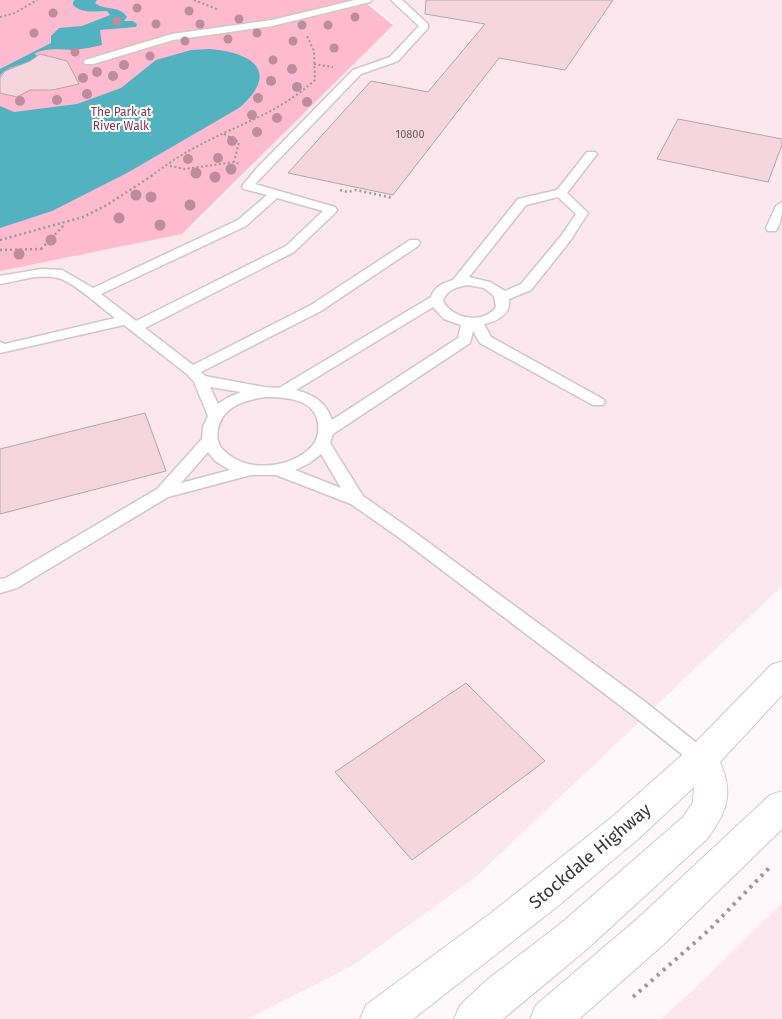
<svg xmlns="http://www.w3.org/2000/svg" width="782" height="1019" viewBox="0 0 782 1019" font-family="'Fira Sans',sans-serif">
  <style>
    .built { fill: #fbe7ed }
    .green { fill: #febacf }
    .water { fill: #53b2c0 }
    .building { fill: #f5d6df; stroke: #b1a7aa }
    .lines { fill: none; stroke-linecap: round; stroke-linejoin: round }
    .service-casing { stroke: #d1c7c9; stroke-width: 3 }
    .primary-casing { stroke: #d1c7c9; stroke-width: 2 }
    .path-far2 { stroke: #9e999a; stroke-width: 2; stroke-dasharray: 2 2.5; stroke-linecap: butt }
    .path-far1 { stroke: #9e999a; stroke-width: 2.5; stroke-dasharray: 2 3; stroke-linecap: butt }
    .path { stroke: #9e999a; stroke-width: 4; stroke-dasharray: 3 5; stroke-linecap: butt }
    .service { fill: #fff; fill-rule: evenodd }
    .primary { fill: #fff; fill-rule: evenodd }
    .tree { fill: #be8c9f }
    .labels { text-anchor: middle; stroke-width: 4; stroke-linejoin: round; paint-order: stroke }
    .far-number-label { font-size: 11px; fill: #6a5f62 }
    .far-park-label { font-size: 12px; fill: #893455; stroke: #fff }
    .near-street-label { font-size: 18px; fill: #3b3738; stroke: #fff }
  </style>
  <rect width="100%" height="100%" fill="#fff8fa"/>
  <path class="built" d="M364,0H782V586L477,876L352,966L248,1019H0V265L194,225L394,23Z
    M782,903V1019H661L695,988Z"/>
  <path class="green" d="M0,0H362L393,25L182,234L0,271Z"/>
  <path class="water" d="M75,0H97L95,3C105,11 120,5 127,17L124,21H133L137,24L136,27L100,30L102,45C93,47 83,49 74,50C59,50 47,47 34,54L37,55C29,68 9,62 0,76V69L51,43V36L59,28L82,26L110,15L107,11C95,11 82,14 73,5V2Z
    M209,49C251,52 282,71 239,108L127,173L52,211L0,228V106L14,112L77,104L121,88L156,60L191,50Z"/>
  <path class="building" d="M426,0H613L565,70L499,58L393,195L288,173L371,81L428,92L485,24L425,14Z
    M40,54L67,61L79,84L52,90H30L17,97L0,93V78L5,71L30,61Z
    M678,119L782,139V145L768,182L657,159Z
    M145,413L166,471L0,514V449Z
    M466,683L545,761L412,860L335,772Z"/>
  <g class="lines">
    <defs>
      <path id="service" d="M355,0H372L370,2L272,26L173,40L93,64H85L84,62L85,60L172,34L272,20Z
        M391,0H402L428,24V28L398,61L361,74L255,184L335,207L337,210L335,213L294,252L145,328L193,365L311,305L410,240H418L420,243L418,246L321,311L201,372L205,376L264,387L279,388L431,297C434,287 443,283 453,280L518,199L557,190L587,152H595L597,154L567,193L588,213L570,241L531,290L509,299C511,315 497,321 484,324L491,337L603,399L605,402L603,405H593L480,343L473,331L470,343L333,434L330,443L363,496L413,531L644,701L708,752L711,758L708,764L701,767L694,764L630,713L401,539L351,504L276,475H251L168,497L17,588L0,593V579L6,578L157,489L202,439L203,427L208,416L194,382L187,374L124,325L0,353V342L5,344L115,318C103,309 72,281 58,278C40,273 18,281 0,284V276L41,269L62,270L93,288L238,220L267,195L244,189L242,186L257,168L353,70L390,57L419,26ZM558,197L576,214L561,236L521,284L505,291L490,282L469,277L526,205ZM277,198L323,211L286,246L136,321L101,294L246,226ZM468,285L484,288L494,296L496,307C483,325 452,319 443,301C447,289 457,287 468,285ZM433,307L444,319L461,325L458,338L332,420C326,402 314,395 296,390ZM210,387L241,392L227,398L218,404ZM265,397C285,397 314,398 318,423C319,429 318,436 315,442C299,466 255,473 232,457C221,450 215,442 218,429C222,406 246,400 265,397ZM208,452L215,461L230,470L181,483ZM321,454L341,488L295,470L308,464Z
        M782,202C782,213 782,221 776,231H768L766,228L776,206Z"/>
      <path id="primary" d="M782,661V695L720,762C734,794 727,812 707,839L586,950L503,1019H454L460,1005L488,979L560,924L683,817L693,802L694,787L637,840L558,906L413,1019H360L366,1005L491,913L612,817L691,747L771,665Z
        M782,791V829L663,945L579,1019H530L536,1005L637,919L770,795Z"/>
    </defs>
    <use href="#service" class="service-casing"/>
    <use href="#primary" class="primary-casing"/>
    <path class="path-far2" d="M194,0L219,10
      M0,17L15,13L37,0
      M314,64L333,67
      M224,134L239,142L234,162
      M170,166L185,169L234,162L240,164
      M151,176C165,166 180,155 196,147C240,123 276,115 315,80L314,51L306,34"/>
    <path class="path-far1" d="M340,190L348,192L356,190L393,198
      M0,240L83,217L107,205L153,175
      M41,249L65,224
      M0,250L41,249V252"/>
    <path class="path" d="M633,997L708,931L771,866"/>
    <use href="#service" class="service"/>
    <use href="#primary" class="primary"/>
  </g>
  <g class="tree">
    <circle cx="137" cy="8" r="4.5"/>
    <circle cx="189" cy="11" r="4.5"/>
    <circle cx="53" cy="13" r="4.5"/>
    <circle cx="355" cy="17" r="4.5"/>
    <circle cx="239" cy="19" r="4.5"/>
    <circle cx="117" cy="21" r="4.5"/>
    <circle cx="156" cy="24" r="4.5"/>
    <circle cx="200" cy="24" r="4.5"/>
    <circle cx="302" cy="25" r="4.5"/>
    <circle cx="328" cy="25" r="4.5"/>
    <circle cx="34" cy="33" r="4.5"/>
    <circle cx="257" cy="33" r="4.5"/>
    <circle cx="228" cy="39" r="4.5"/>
    <circle cx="185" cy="41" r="4.5"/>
    <circle cx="293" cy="41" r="4.5"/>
    <circle cx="334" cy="48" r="4.5"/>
    <circle cx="75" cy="52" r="4.5"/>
    <circle cx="150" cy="56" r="4.5"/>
    <circle cx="273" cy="60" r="4.5"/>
    <circle cx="124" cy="65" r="5"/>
    <circle cx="292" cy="69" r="5"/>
    <circle cx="97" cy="72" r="5"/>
    <circle cx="113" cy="76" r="5"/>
    <circle cx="83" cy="78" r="5"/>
    <circle cx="271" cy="81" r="5"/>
    <circle cx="297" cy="87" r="5"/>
    <circle cx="87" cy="94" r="5"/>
    <circle cx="258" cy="98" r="5"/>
    <circle cx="57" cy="100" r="5"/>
    <circle cx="20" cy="101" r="5"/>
    <circle cx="307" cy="102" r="5"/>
    <circle cx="252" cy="115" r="5"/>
    <circle cx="277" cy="118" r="5"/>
    <circle cx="257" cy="132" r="5"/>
    <circle cx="232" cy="141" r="5"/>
    <circle cx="218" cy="158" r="5"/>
    <circle cx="188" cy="159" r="5"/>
    <circle cx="231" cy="169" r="5.5"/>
    <circle cx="196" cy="173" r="5.5"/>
    <circle cx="215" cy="177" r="5.5"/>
    <circle cx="136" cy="195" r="5.5"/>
    <circle cx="151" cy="197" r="5.5"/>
    <circle cx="190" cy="205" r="5.5"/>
    <circle cx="119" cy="218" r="5.5"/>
    <circle cx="160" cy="225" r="5.5"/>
    <circle cx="51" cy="240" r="5.5"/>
    <circle cx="19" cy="254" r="5.5"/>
  </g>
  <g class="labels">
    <g class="far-number-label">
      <text x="410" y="138">10800</text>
    </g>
    <g class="far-park-label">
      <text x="121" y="116">The Park at<tspan x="121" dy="14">River Walk</tspan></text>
    </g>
    <g class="near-street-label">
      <text transform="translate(590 856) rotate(-40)" y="6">Stockdale Highway</text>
    </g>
  </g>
</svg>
